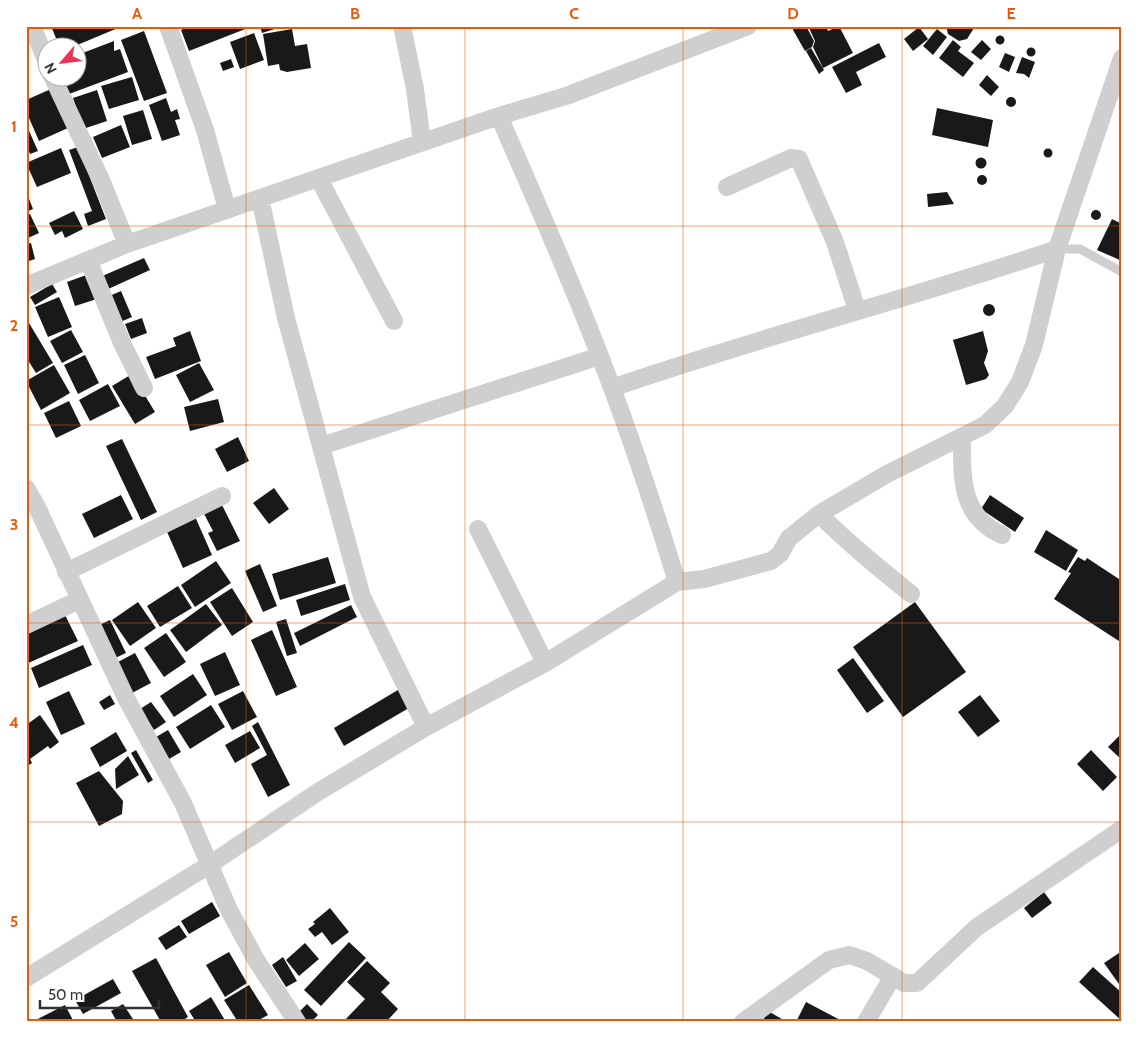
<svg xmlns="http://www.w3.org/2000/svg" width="1148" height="1048" viewBox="0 0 1148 1048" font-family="Cabin,sans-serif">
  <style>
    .building { fill: #191919 }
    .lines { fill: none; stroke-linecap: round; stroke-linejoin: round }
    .lane { stroke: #cfcfcf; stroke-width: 9 }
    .street { stroke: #cfcfcf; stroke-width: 18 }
    .grid { fill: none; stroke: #e8590c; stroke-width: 1; stroke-opacity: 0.55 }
    .neatline { fill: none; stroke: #e8590c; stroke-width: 2 }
    .grid-label { font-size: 16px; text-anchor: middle; font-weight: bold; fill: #e8590c }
  </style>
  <rect width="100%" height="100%" fill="#fff"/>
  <path class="building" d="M51,26H117L118,28L70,48H60Z
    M190,26H253L189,51L181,30Z
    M260,26H281V27L262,33Z
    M793,26H806L814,41L812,47L805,51L793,30Z
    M811,26H826L828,31L839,26L853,53L823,68L813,47L815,41L809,28Z
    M946,26H973L974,28L967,39L959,41L948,34Z
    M919,27L928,39L913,51L904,39Z
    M292,29L295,46L307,44L311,68L287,72L280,70L279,64L268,66L263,34Z
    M937,29L947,37L933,55L923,46Z
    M144,31L167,93L144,101L121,40Z
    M254,33L264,60L240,69L230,42Z
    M995.5 40a4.5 4.5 0 1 1 9 0a4.5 4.5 0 1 1-9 0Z
    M953,40L961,47L958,51L974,63L963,77L939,58Z
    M982,40L991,49L981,60L971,52Z
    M114,41V51L120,49L128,72L69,94L63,78H78V48L80,54Z
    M879,43L886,57L856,72L862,85L846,93L832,67Z
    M1026.5 52a4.5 4.5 0 1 1 9 0a4.5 4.5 0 1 1-9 0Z
    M811,48L824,70L819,74L806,51Z
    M1005,53L1015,57L1009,72L999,67Z
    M1022,57L1035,62L1029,78L1024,74L1016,73Z
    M231,59L234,67L223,71L220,63Z
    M987,75L999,87L991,96L979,85Z
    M132,77L139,100L109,109L101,86Z
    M51,89L68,128L39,141L26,111V100Z
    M97,90L107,121L83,129L73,98Z
    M1006 102a5 5 0 1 1 10 0a5 5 0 1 1-10 0Z
    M166,98L171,112L177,109L180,119L175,120L180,135L162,141L149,105Z
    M937,108L993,120L988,147L932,135Z
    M143,110L152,139L132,145L123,116Z
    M26,124L38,151L30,154L26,144Z
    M121,125L130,147L102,158L93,137Z
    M78,147L106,219L88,226L84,214L92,211L69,150Z
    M61,148L71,173L37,187L26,163Z
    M1043.5 153a4.5 4.5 0 1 1 9 0a4.5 4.5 0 1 1-9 0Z
    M975.5 163a5.5 5.5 0 1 1 11 0a5.5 5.5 0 1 1-11 0Z
    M977 180a5 5 0 1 1 10 0a5 5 0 1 1-10 0Z
    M26,191L33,209L26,212Z
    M947,192L954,204L928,207L927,194Z
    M1091 215a5 5 0 1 1 10 0a5 5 0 1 1-10 0Z
    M74,211L83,229L65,238L62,231L55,235L49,223Z
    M30,214L39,233L26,239V216Z
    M1112,219L1122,224V261L1097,250Z
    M31,243L35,259L26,262V244Z
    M144,258L150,270L106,290L100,277Z
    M89,274L97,299L75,306L67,282Z
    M52,284L57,292L35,305L30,297Z
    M121,291L132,317L118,323L107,297Z
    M59,297L72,327L48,337L35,307Z
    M983 310a6 6 0 1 1 12 0a6 6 0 1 1-12 0Z
    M142,318L147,333L131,339L125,324Z
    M29,323L53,363L36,373L26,357V325Z
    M71,330L83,352L62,363L50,341Z
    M190,331L201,361L155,379L146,357L176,346L173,338Z
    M983,331L988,351L984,363L989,375L986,379L966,385L953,340Z
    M85,355L99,383L78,394L64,365Z
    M199,363L214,390L190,402L176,375Z
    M54,365L70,393L41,410L26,381Z
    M132,374L155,412L135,424L112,386Z
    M108,384L120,406L90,421L79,400Z
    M218,399L224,422L190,431L184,407Z
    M69,401L81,426L56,438L44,413Z
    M238,437L249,461L227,472L215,449Z
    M122,439L157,512L141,520L106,446Z
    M274,488L289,509L269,524L253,503Z
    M121,495L133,519L94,538L82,514Z
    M990,495L1024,518L1015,532L981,509Z
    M220,501L240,541L217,551L208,533L213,531L202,510Z
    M193,512L212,555L183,568L164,525Z
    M1046,530L1078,550L1066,571L1034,552Z
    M328,557L336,583L280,600L272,574Z
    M1078,557L1085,561L1087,558L1122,581V643L1054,599L1071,573L1068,572Z
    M216,561L231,583L195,607L181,585Z
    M260,564L277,606L263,612L245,571Z
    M345,584L350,600L301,616L296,600Z
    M178,586L192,608L160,627L147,606Z
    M232,588L253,622L232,636L210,602Z
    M138,602L156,628L130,646L112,620Z
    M915,602L966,672L903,717L853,647Z
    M206,604L222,625L186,652L170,630Z
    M351,605L357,617L300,646L294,633Z
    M64,613L78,641L26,664V631Z
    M286,619L297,653L287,656L276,622Z
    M110,620L126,653L113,659L97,626Z
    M272,630L297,687L276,696L251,640Z
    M166,633L186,662L164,677L144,648Z
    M83,645L92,665L39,688L31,668Z
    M225,652L240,685L215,696L200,664Z
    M135,653L151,683L132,693L116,663Z
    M853,658L884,701L867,713L837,670Z
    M193,674L207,695L174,717L160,696Z
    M403,687L414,705L344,746L334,728Z
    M69,691L85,724L61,735L46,702Z
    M243,691L257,717L232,730L218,704Z
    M110,695L115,704L104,710L99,702Z
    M980,695L1000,721L978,737L958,712Z
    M151,702L166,722L154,730L140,709Z
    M211,705L225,727L190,749L176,727Z
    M40,715L59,742L50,749L48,746L30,759L32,763L26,767V725Z
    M258,722L290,785L268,797L251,764L267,755L252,726Z
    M168,730L181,752L169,759L156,737Z
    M250,731L260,748L235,763L225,745Z
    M116,732L127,751L100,767L90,748Z
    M1122,733V760L1108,747Z
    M136,750L153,780L148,783L131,753Z
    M1091,750L1117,777L1103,791L1077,764Z
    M128,756L139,775L116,789L115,769Z
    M99,771L123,801L122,814L99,826L76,783Z
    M1044,892L1052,903L1032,918L1024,908Z
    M212,902L220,916L189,934L181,921Z
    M330,908L349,932L332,945L322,932L315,937L308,929L315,924L313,922Z
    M179,925L187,937L166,950L158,938Z
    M349,942L366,958L321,1006L304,990Z
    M305,943L319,959L299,976L286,960Z
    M1122,951V982L1119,984L1104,963Z
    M229,952L247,983L225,997L206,965Z
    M283,957L297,981L286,987L272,965Z
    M156,958L188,1017L180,1022H161L132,971Z
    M367,961L390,983L381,992L398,1009L386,1022H343L365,999L347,982Z
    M1093,967L1122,993V1021L1079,982Z
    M113,979L121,993L83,1014L75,1000Z
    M249,985L268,1015L259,1020L260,1022H238L224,1000Z
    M211,997L226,1022H196L189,1011Z
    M806,1002L844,1022H796Z
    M123,1004L133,1019L129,1022H117L111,1011Z
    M307,1004L318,1015L311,1022H308L298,1013Z
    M65,1005L74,1022H32Z
    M768,1011L787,1022H762Z"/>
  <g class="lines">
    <path class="lane" d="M1057,249H1080L1122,272"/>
    <path class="street" d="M32,26L48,65
      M168,26L205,130L227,209
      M402,26L415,89L422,142
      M53,78L101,180L127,244
      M499,116C538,206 578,296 612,388C636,452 657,517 677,582
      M319,179L394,321
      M727,187L791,158L799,159L835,242L857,310
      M260,198L286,318L362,597L426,727
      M88,260L122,343L144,388
      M26,286L127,244L499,116L566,96L748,26
      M612,388C759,337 910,299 1057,249
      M962,437C962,478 960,516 1002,535
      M321,446L600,356
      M26,488L36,505L126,698L183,803L229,910L256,960L297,1022
      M819,514C848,543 879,568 911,594
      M478,529L545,663
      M66,572L222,496
      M26,625L79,600
      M26,978L209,865L318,792L426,727L545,663L677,582L704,579L771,561L780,554L789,538L819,514L887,474L985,425L1005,406L1020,382L1034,345L1057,249L1122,58
      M743,1022L829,960L849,955L867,961L904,983H917L977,927L1122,829
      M866,1022L893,976"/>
  </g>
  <path class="grid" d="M246,26V1022M465,26V1022M683,26V1022M902,26V1022M26,226H1122M26,425H1122M26,623H1122M26,822H1122"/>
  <rect width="1148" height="1048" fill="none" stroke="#ffffff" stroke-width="55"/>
  <g transform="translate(62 62) rotate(242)"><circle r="24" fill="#ffffff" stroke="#adadad"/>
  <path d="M0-4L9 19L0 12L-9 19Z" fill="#eb3354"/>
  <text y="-8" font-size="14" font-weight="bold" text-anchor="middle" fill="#323232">N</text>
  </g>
  <path d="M40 1000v8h119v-8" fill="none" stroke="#323232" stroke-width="2.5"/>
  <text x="48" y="1000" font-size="15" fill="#323232" stroke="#ffffff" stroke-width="4" paint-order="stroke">50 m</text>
  <rect x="28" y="28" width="1092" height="992" class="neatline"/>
  <g class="grid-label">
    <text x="137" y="19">A</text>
    <text x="355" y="19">B</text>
    <text x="574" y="19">C</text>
    <text x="793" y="19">D</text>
    <text x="1011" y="19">E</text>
    <text x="14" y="132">1</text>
    <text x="14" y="331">2</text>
    <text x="14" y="530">3</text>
    <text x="14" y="728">4</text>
    <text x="14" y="927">5</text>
  </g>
</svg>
